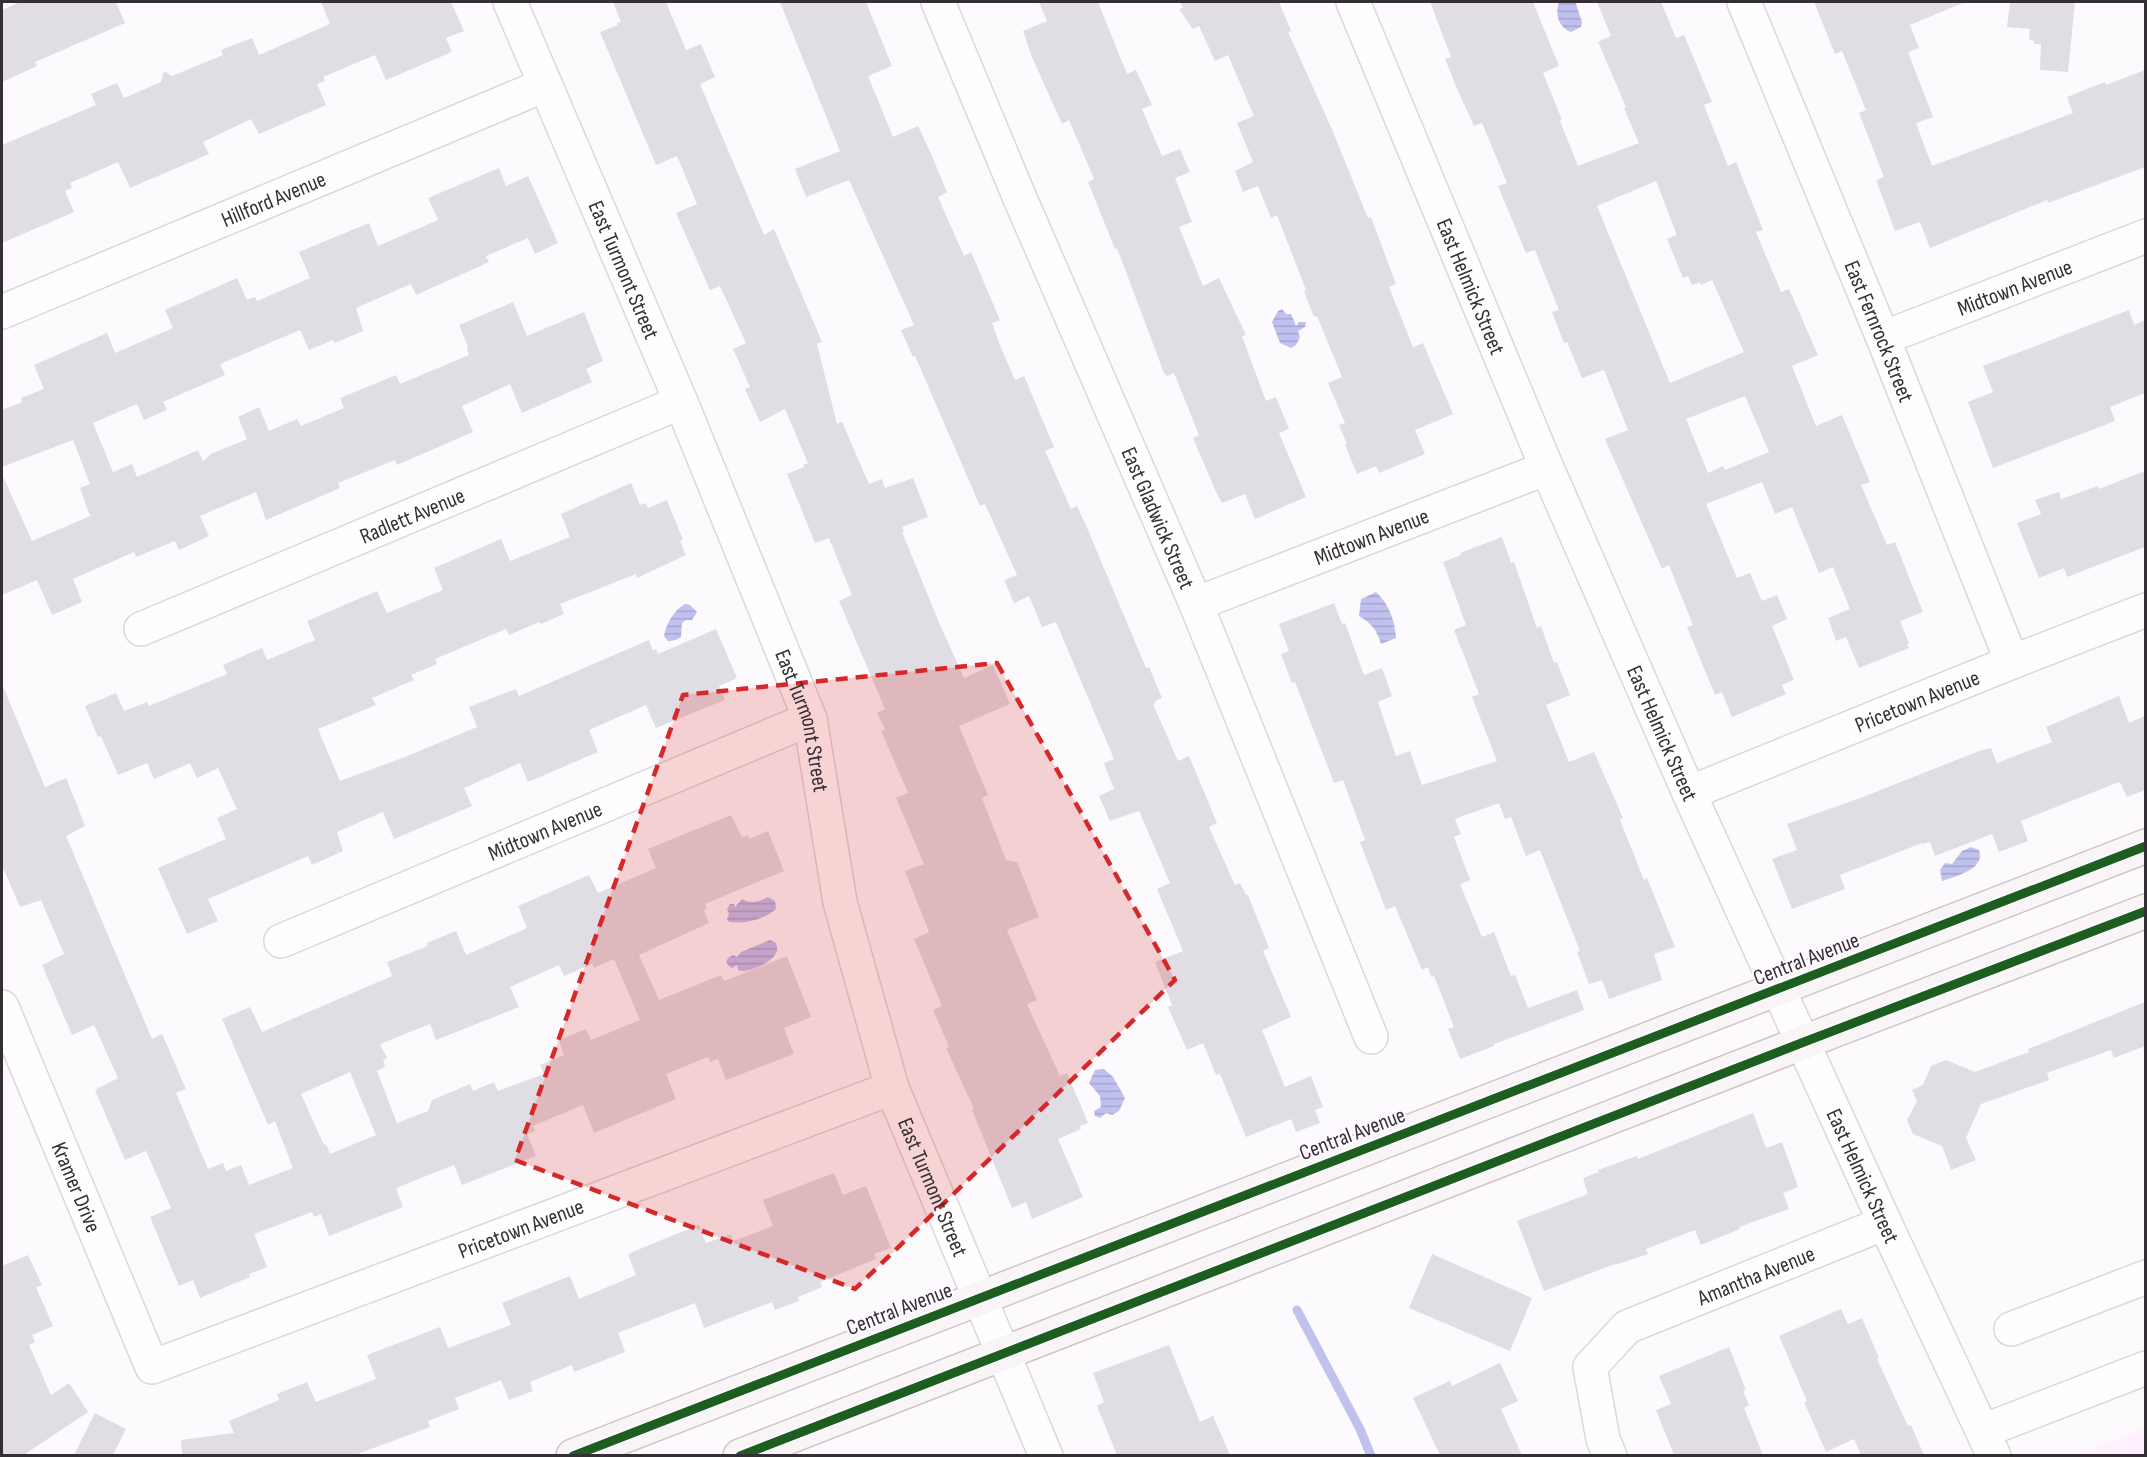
<svg xmlns="http://www.w3.org/2000/svg" width="2147" height="1457" viewBox="0 0 2147 1457" font-family="'Sofia Sans Condensed',sans-serif">
  <style>
    .built { fill: #fef0fd }
    .water { fill: url(#water-rules) }
    .lines { fill: none; stroke-linecap: round; stroke-linejoin: round }
    .stream { stroke: #c0c1ef; stroke-width: 9 }
    .building { fill: #e1dde4; fill-rule: evenodd }
    .minor-casing { stroke: #dcd7dc; stroke-width: 36 }
    .major-casing { stroke: #cdc5ca; stroke-width: 36 }
    .minor { stroke: #fffeff; stroke-width: 33 }
    .major { stroke: #f9f5f7; stroke-width: 33 }
    .cycleway-casing { stroke: #fef9fe; stroke-width: 13 }
    .cycleway { stroke: #1b5e20; stroke-width: 9 }
    .marked { fill: #d62828; fill-opacity: 0.2; stroke: #d62828; stroke-width: 4.5; stroke-dasharray: 12 8; stroke-linejoin: round }
    .labels { text-anchor: middle; stroke-width: 4.5; stroke-linejoin: round; paint-order: stroke }
    .street-label { font-size: 22px; fill: #362e36; stroke: #fef9fe }
  </style>
  <defs>
    <pattern id="water-rules" width="6" height="5" patternUnits="userSpaceOnUse" patternTransform="scale(1.5)"><rect width="6" height="5" fill="#c0c1ef"/><path d="M0 2.5h6" fill="none" stroke="#a6a6ce"/></pattern>
  </defs>
  <rect width="100%" height="100%" fill="#fdfafd"/>
  <path class="built" d="M2145,1428V1455H2076Z"/>
  <path class="water" d="M1559,2H1577L1576,4L1582,22L1581,27L1571,32C1558,27 1555,14 1559,2Z
    M1282,309L1286,314H1291L1296,326L1299,322H1306L1305,327L1298,331L1300,337L1296,345L1291,348L1280,343L1272,322L1278,311Z
    M1376,592C1389,604 1395,621 1396,638L1381,644C1377,630 1371,623 1359,616L1361,599Z
    M685,604L690,605L697,612L692,620H686L682,623L681,637L676,640L668,641L664,636C666,624 674,610 685,604Z
    M1971,847L1979,850C1986,869 1956,876 1942,881L1940,870L1945,863L1952,864L1962,851Z
    M768,897L775,901L776,909C764,920 744,924 729,922L727,919L729,914L727,909L730,904H734L735,907L742,899C751,904 759,902 768,897Z
    M770,940L776,943C777,947 778,949 776,953C773,962 747,974 738,970L737,965L732,968L729,966L726,962L728,958L733,955L737,957L741,952Z
    M1104,1069L1113,1077L1125,1098L1119,1111L1112,1115L1106,1113L1100,1118L1095,1116L1094,1111L1101,1107L1100,1096L1089,1083L1095,1070Z"/>
  <g class="lines">
    <path class="stream" d="M1297,1310L1360,1429L1371,1456"/>
  </g>
  <path class="building" d="M20,2H116L125,23L35,62L37,66L2,82V10Z
    M321,2H451L464,31L446,38L452,52L386,80L375,55L323,77L325,81L317,84L326,105L259,134L251,119L203,142L209,154L130,188L118,162L70,183L72,188L65,191L74,212L2,243V145L96,105L91,94L117,83L124,98L161,82L164,71L172,76L223,55L221,50L252,38L259,55L330,24Z
    M613,2H666L686,50L701,44L715,77L700,84L764,235L774,229L822,342L817,344L837,424L842,422L869,484L882,479L885,488L913,478L928,517L902,527L904,531L902,532L940,625L964,678L993,665L1010,704L959,726L988,795L982,798L1006,860L1017,862L1039,917L1007,930L1037,1000L1027,1004L1060,1076L1067,1073L1088,1123L1080,1126L1081,1129L1058,1139L1083,1197L1032,1219L1026,1202L1012,1208L972,1110L974,1109L946,1048L949,1047L933,1010L942,1006L914,939L929,932L905,871L924,864L896,798L908,793L881,731L885,729L877,713L885,709L839,601L852,595L829,538L815,543L787,474L804,467L803,465L808,463L785,409L760,422L745,389L750,387L733,349L746,343L720,286L710,290L676,213L697,204L677,156L656,165L600,32L618,25L617,23L621,22Z
    M780,2H866L892,66L868,76L893,137L918,126L932,156L947,192L938,197L964,256L971,252L1000,320L992,323L1001,348L1015,380L1024,376L1054,447L1045,451L1071,509L1077,506L1088,530L1146,668L1149,667L1162,698L1155,701L1156,703L1153,704L1178,761L1189,756L1217,823L1209,827L1235,885L1240,883L1246,895H1248L1269,948L1263,951L1291,1017L1262,1030L1285,1087L1311,1076L1323,1107L1315,1110L1320,1123L1296,1132L1291,1119L1246,1137L1220,1074L1216,1075L1203,1043L1187,1050L1168,1007L1172,1005L1155,962L1183,951L1157,889L1170,883L1139,811L1110,821L1099,796L1114,789L1104,763L1114,759L1056,622L1042,627L1029,596L1014,603L1004,580L1017,575L985,504L980,506L915,356L913,357L901,330L914,325L849,180L806,197L795,169L840,151Z
    M1039,2H1098L1127,74L1136,70L1152,105L1142,109L1162,156L1180,149L1190,172L1175,178L1192,222L1179,227L1203,286L1219,278L1246,335L1242,336L1266,401L1276,397L1289,429L1279,433L1306,497L1255,519L1245,494L1222,503L1216,492L1193,438L1199,435L1174,373L1167,376L1164,373L1117,248L1115,249L1088,182L1094,179L1069,120L1062,124L1032,57L1023,31L1047,21Z
    M1180,2H1279L1291,31L1288,32L1331,127L1368,218L1371,217L1396,284L1389,287L1413,347L1423,343L1453,414L1415,430L1425,454L1379,473L1376,466L1357,474L1345,445L1347,444L1339,425L1345,423L1328,383L1342,377L1317,316L1314,317L1304,291L1306,290L1277,215L1271,218L1258,186L1243,192L1235,171L1253,162L1237,123L1254,116L1228,55L1215,61L1199,26L1193,29L1179,9L1183,8Z
    M1430,2H1533L1559,66L1543,73L1562,120L1560,121L1578,166L1639,143L1624,108L1626,107L1598,42L1611,36L1597,2H1661L1676,38L1684,35L1712,102L1704,105L1728,166L1736,162L1763,230L1756,232L1781,292L1789,289L1818,355L1792,366L1816,426L1842,415L1870,482L1861,485L1887,545L1895,542L1923,612L1900,621L1909,643L1907,644L1909,648L1859,668L1846,637L1836,641L1828,618L1850,609L1833,567L1819,573L1792,507L1775,514L1762,482L1706,504L1737,578L1750,573L1762,601L1777,595L1787,619L1772,626L1794,680L1782,685L1786,694L1732,717L1722,692L1715,695L1687,627L1693,625L1669,565L1662,569L1605,439L1628,430L1604,370L1582,378L1567,342L1564,343L1552,312L1559,310L1535,250L1526,253L1498,186L1507,183L1482,123L1474,126L1458,91L1445,59L1451,57ZM1656,181L1677,235L1667,239L1683,278L1688,276L1692,285L1700,282L1701,285L1712,280L1744,352L1670,383L1597,206ZM1745,396L1769,452L1725,470L1723,466L1708,473L1686,419Z
    M1814,2H1965L1910,25L1919,48L1908,52L1933,117L1916,123L1932,166L2073,113L2067,97L2105,82L2106,85L2145,70V167L2048,203L2047,200L1930,248L1920,222L1895,231L1876,180L1884,177L1859,113L1866,110L1842,51L1835,54Z
    M2010,2H2075L2068,72L2040,70L2041,44H2034V41L2029,40L2030,29L2007,27Z
    M499,168L506,186L528,176L558,243L535,254L528,238L486,256L489,262L416,295L411,284L356,308L363,331L335,343L333,340L309,350L300,330L220,364L225,375L163,402L167,410L144,420L137,404L93,423L113,472L132,464L137,477L198,450L203,461L211,454L247,439L238,417L259,407L269,431L297,419L301,426L344,408L340,398L396,375L400,384L469,355L467,348L468,347L459,325L513,302L527,336L584,312L603,361L586,369L592,382L522,413L510,384L462,406L473,432L397,465L395,460L338,483L340,488L266,520L256,492L200,516L209,536L179,550L175,541L136,557L134,552L73,579L82,602L52,615L37,580L2,595V474L32,541L90,516L80,488L90,484L73,440L2,467V410L22,402L21,398L44,389L34,365L107,333L115,353L173,328L165,310L237,278L247,300L255,297L257,301L310,278L299,252L369,223L378,246L438,220L428,198Z
    M2129,310L2134,325L2145,320V393L2110,407L2115,421L1993,468L1968,402L1993,392L1983,366Z
    M2145,471V547L2067,577L2064,568L2039,578L2017,523L2041,514L2035,500L2059,492L2061,499L2098,486L2099,489Z
    M631,483L640,505L646,503L648,508L667,500L683,540L680,541L686,555L637,578L636,574L560,604L564,614L541,624L539,622L509,635L506,629L435,659L437,664L411,675L414,680L372,698L376,705L318,729L340,781L405,757L477,727L469,707L516,689L519,696L649,640L653,651L656,649L658,654L716,629L737,678L719,686L725,700L656,728L646,705L589,730L598,752L528,782L520,763L464,788L472,806L394,839L383,812L337,832L343,851L312,865L308,856L208,899L218,921L187,934L158,868L226,839L217,818L237,809L218,768L197,778L190,763L154,779L147,763L118,775L101,736L98,737L85,706L116,693L124,711L147,702L149,706L227,674L223,665L262,648L267,660L315,640L307,621L377,591L387,613L443,590L434,568L501,539L510,561L570,537L561,514Z
    M1502,537L1511,563L1514,562L1537,628L1541,626L1554,663L1557,662L1570,695L1546,705L1569,762L1594,752L1623,818L1620,820L1644,880L1647,878L1675,947L1654,954L1662,980L1609,999L1602,980L1589,984L1577,952L1580,951L1540,850L1526,856L1511,817L1505,819L1499,803L1455,819L1461,834L1454,837L1470,880L1460,884L1482,937L1494,932L1511,976L1515,975L1528,1008L1577,990L1584,1010L1494,1044V1046L1460,1059L1448,1029L1454,1027L1434,976L1431,977L1428,967L1422,970L1395,906L1386,910L1360,842L1365,840L1343,780L1334,783L1295,682L1292,683L1281,654L1289,651L1279,624L1334,603L1342,624L1345,623L1364,675L1382,668L1392,696L1378,702L1396,756L1410,751L1422,785L1497,761L1472,697L1479,694L1454,630L1466,625L1443,562L1461,555L1460,553Z
    M2,684L45,787L66,778L75,800L85,826L66,836L152,1039L162,1034L186,1089L176,1093L208,1169L223,1163L226,1171L241,1165L249,1185L293,1168L275,1121L268,1125L222,1019L250,1007L262,1032L392,976L387,962L428,946L427,943L456,931L466,955L527,928L518,906L589,875L598,893L656,868L648,849L731,815L742,837L748,835L749,839L768,831L784,871L705,904L707,909L704,910L709,923L639,955L659,1000L721,975L724,981L787,956L811,1017L784,1028L794,1054L726,1080L718,1059L710,1062L708,1057L666,1074L676,1099L594,1133L583,1105L533,1126L535,1131L527,1134L536,1156L462,1185L454,1165L396,1188L403,1207L329,1236L321,1214L314,1217L312,1212L254,1234L267,1267L249,1274L250,1277L200,1298L193,1280L179,1286L150,1217L171,1208L146,1151L125,1160L95,1090L118,1078L94,1025L72,1035L42,965L64,954L41,900L20,907L2,866ZM614,959L640,1020L591,1040L586,1029L559,1040L564,1055L540,1065L544,1074L498,1091L494,1082L473,1091L470,1084L432,1100L428,1111L397,1123L377,1071L385,1067L383,1060L387,1058L380,1044L430,1024L436,1040L519,1007L510,987L559,965L564,976L592,964L594,968ZM350,1072L376,1135L330,1154L326,1144L324,1145L301,1094Z
    M2119,696L2129,723L2145,716V790L2127,797L2121,784H2120L2119,782L2021,821L2028,841L1999,852L1992,834L1935,856L1930,842L1922,844V843L1840,875L1845,889L1792,909L1772,859L1797,850L1787,824L1863,797L1979,751L1991,748L1997,763L2052,742L2046,727Z
    M2145,1002V1046L2114,1058L2111,1050L2047,1073L2049,1080L1981,1104L1966,1138L1976,1160L1951,1170L1942,1146L1913,1134L1907,1120L1917,1101L1912,1090L1923,1085L1931,1066L1946,1060L1975,1072L2029,1052L2028,1049Z
    M1753,1113L1766,1148L1782,1142L1798,1187L1783,1193L1789,1209L1739,1227L1740,1229L1701,1245L1695,1230L1646,1249L1648,1254L1615,1265V1264L1544,1291L1517,1221L1588,1194L1583,1178L1599,1172L1598,1170L1637,1156L1638,1159Z
    M834,1173L843,1195L866,1186L891,1248L874,1254L876,1259L820,1282L822,1287L798,1297L799,1301L775,1310L772,1302L704,1328L695,1303L618,1333L625,1352L574,1372L572,1365L530,1382L533,1391L509,1400L501,1380L455,1398L459,1409L428,1421L430,1427L355,1455H182L181,1440L234,1433L229,1421L279,1400L277,1394L307,1382L316,1402L376,1379L367,1355L409,1339L440,1327L448,1348L511,1325L502,1303L570,1276L579,1299L636,1275L628,1254L659,1241L699,1225L706,1243L731,1234L733,1241L773,1226L763,1200Z
    M1432,1254L1532,1298L1510,1351L1409,1308Z
    M28,1255L42,1285L36,1287L53,1326L32,1335L35,1342L29,1345L51,1395L69,1383L88,1412L24,1455H2V1266Z
    M1841,1309L1848,1324L1862,1318L1879,1358L1877,1359L1908,1426L1911,1425L1924,1455H1861L1854,1439L1826,1452L1804,1402L1807,1401L1779,1336Z
    M1169,1345L1200,1422L1213,1416L1230,1455H1117L1097,1406L1104,1402L1093,1373Z
    M1729,1347L1746,1390L1743,1391L1749,1405L1744,1408L1763,1455H1674L1656,1410L1671,1404L1659,1376Z
    M1500,1363L1518,1401L1501,1409L1522,1455H1440L1413,1398L1450,1381L1452,1386Z
    M95,1413L126,1429L113,1455H74Z"/>
  <g class="lines">
    <defs>
      <g id="minor">
        <path id="s1" d="M510,2L681,402L810,719L840,902L892,1088L1046,1456"/>
        <path id="s2" d="M938,2L1019,196L1196,604L1371,1037"/>
        <path id="s3" d="M1353,2L1547,468L1689,793L1885,1223L1994,1456"/>
        <path id="s4" d="M1744,2L1883,338L2012,662"/>
        <path id="s5" d="M2,312L545,85"/>
        <path id="s6" d="M1883,338L2146,236"/>
        <path id="s7" d="M1196,604L1547,468"/>
        <path id="s8" d="M141,629L681,402"/>
        <path id="s9" d="M1689,793L2012,662L2146,610"/>
        <path id="s10" d="M281,941L810,719"/>
        <path id="s11" d="M2,1007L152,1367L892,1088"/>
        <path d="M2011,1329L2146,1277"/>
        <path d="M1983,1431L2146,1368"/>
        <path id="s12" d="M1610,1456L1603,1439L1590,1367L1627,1327L1885,1223"/>
      </g>
      <path id="major" d="M573,1456L2146,846
        M740,1456L1804,1042L2146,911"/>
    </defs>
    <use href="#minor" class="minor-casing"/>
    <use href="#major" class="major-casing"/>
    <use href="#minor" class="minor"/>
    <use href="#major" class="major"/>
    <defs>
      <path id="cycleway" d="M573,1456L2146,846
        M740,1456L1804,1042L2146,911"/>
    </defs>
    <use href="#cycleway" class="cycleway-casing"/>
    <use href="#cycleway" class="cycleway"/>
  </g>
  <path class="marked" d="M997,663L1175,980L855,1289L515,1160L683,695Z"/>
  <g class="labels">
    <g class="street-label">
      <text dy="8" stroke="none"><textPath href="#s5" startOffset="294">Hillford Avenue</textPath></text>
      <text dy="8" stroke="none"><textPath href="#s1" startOffset="291">East Turmont Street</textPath></text>
      <text dy="8" stroke="none"><textPath href="#s3" startOffset="308">East Helmick Street</textPath></text>
      <text dy="8" stroke="none"><textPath href="#s6" startOffset="141">Midtown Avenue</textPath></text>
      <text dy="8" stroke="none"><textPath href="#s4" startOffset="356">East Fernrock Street</textPath></text>
      <text dy="8" stroke="none"><textPath href="#s8" startOffset="294">Radlett Avenue</textPath></text>
      <text dy="8" stroke="none"><textPath href="#s2" startOffset="561">East Gladwick Street</textPath></text>
      <text dy="8" stroke="none"><textPath href="#s7" startOffset="188">Midtown Avenue</textPath></text>
      <text dy="8" stroke="none"><textPath href="#s9" startOffset="246">Pricetown Avenue</textPath></text>
      <text dy="8" stroke="none"><textPath href="#s1" startOffset="777">East Turmont Street</textPath></text>
      <text dy="8" stroke="none"><textPath href="#s3" startOffset="794">East Helmick Street</textPath></text>
      <text dy="8" stroke="none"><textPath href="#s10" startOffset="286">Midtown Avenue</textPath></text>
      <text transform="translate(1806 958) rotate(-21)" y="8">Central Avenue</text>
      <text transform="translate(1352 1133) rotate(-21)" y="8">Central Avenue</text>
      <text dy="8" stroke="none"><textPath href="#s3" startOffset="1280">East Helmick Street</textPath></text>
      <text dy="8" stroke="none"><textPath href="#s11" startOffset="195">Kramer Drive</textPath></text>
      <text dy="8" stroke="none"><textPath href="#s1" startOffset="1263">East Turmont Street</textPath></text>
      <text dy="8" stroke="none"><textPath href="#s11" startOffset="784">Pricetown Avenue</textPath></text>
      <text dy="8" stroke="none"><textPath href="#s12" startOffset="285">Amantha Avenue</textPath></text>
      <text transform="translate(899 1308) rotate(-21)" y="8">Central Avenue</text>
    </g>
  </g>
  <rect width="2147" height="1457" fill="none" stroke="#362e36" stroke-width="6"/>
</svg>
